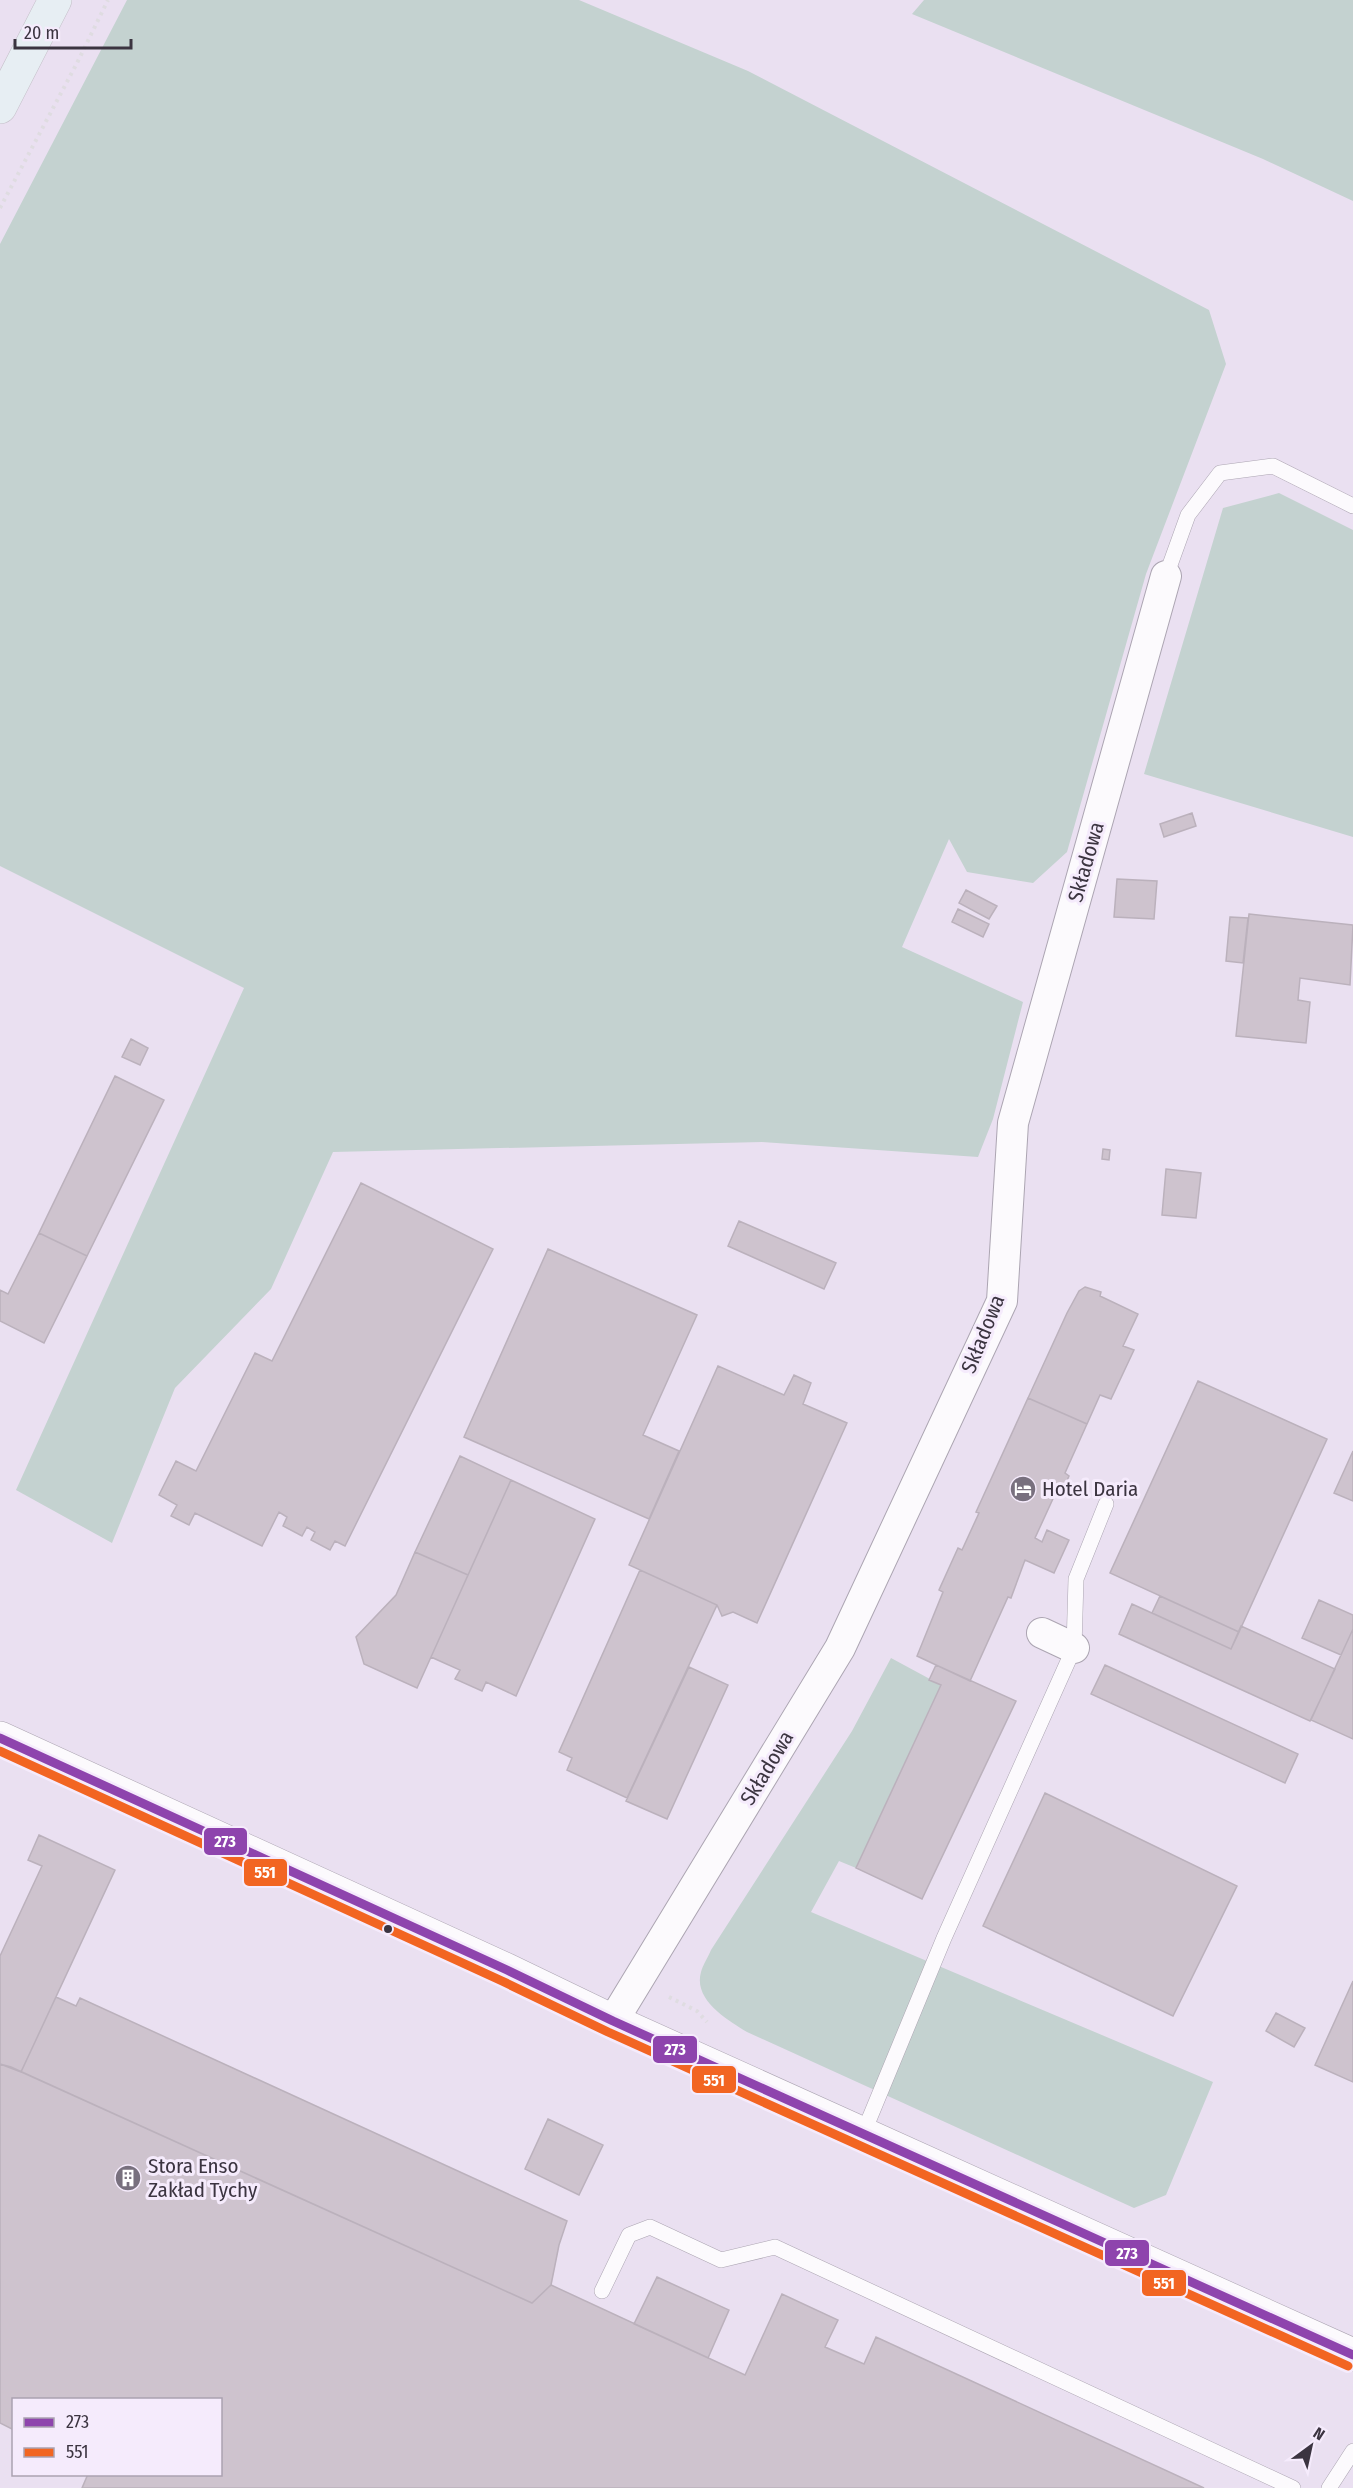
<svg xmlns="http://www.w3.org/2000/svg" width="1353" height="2488" viewBox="0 0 1353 2488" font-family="'Fira Sans Condensed',sans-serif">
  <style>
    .green { fill: #c4d2d0 }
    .building { fill: #cec3ce; stroke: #bbb1bc; stroke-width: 1.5 }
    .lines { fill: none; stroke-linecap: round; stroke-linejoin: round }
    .lane-casing { stroke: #aca5b2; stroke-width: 16 }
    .street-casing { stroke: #aca5b2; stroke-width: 32 }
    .secondary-casing { stroke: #aca5b2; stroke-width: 34 }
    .primary-casing { stroke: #c5c0c9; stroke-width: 34 }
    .path { stroke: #dfdce1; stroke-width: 4; stroke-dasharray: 3 4.5; stroke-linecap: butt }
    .lane { stroke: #fcfafd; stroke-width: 15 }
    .street { stroke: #fcfafd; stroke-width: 30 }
    .secondary { stroke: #fcfafd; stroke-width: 33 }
    .primary { stroke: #e7eef3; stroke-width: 33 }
    .bus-1-casing { stroke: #f5ebfc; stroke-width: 14 }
    .bus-2-casing { stroke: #f5ebfc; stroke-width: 14 }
    .bus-1 { stroke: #8e44ad; stroke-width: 9 }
    .bus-2 { stroke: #f26522; stroke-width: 9 }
    .bus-dot { fill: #3b3440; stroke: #f5ebfc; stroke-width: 2 }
    .labels { text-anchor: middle; stroke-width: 6; stroke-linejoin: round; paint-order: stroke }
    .street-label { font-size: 21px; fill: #3b3440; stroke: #f5ebfc }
    .poi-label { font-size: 21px; fill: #3b3440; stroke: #f5ebfc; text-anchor: start }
    .line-badge { stroke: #f5ebfc; stroke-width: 2 }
    .badge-label { font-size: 16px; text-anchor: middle; font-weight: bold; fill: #fff }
  </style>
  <rect width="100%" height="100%" fill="#eae0f1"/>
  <path class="green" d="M127,0H579L748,71L1209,310L1226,364L1146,574L1067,852L1033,883L967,872L949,839L902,947L1023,1002L993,1119L978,1157L762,1142L333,1152L271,1289L175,1388L112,1543L16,1490L244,988L0,866V244Z
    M924,0H1353V201L1263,159L912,14Z
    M1279,493L1353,530V837L1144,774L1223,508Z
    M891,1658L941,1685L856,1868L839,1861L811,1912L1213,2082L1166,2195L1134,2208L747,2032C728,2020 693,2000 701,1972C703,1965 708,1957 711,1950L852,1731Z"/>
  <path class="building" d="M1192,813L1196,826L1164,837L1160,824Z
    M1117,879L1157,881L1154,919L1114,917Z
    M966,890L997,906L989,919L959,903Z
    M958,909L989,924L983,937L952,922Z
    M1249,914L1353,925L1350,985L1300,978L1298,1000L1310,1002L1306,1043L1236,1036Z
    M1230,917L1248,918L1243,963L1226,961Z
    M131,1039L148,1048L140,1065L122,1057Z
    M115,1076L164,1100L87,1256L39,1233Z
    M1103,1149L1110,1150L1109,1160L1102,1159Z
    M1166,1169L1201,1173L1196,1218L1162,1215Z
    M361,1183L493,1249L345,1546L335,1541L330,1550L311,1540L315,1532L307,1527L302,1536L283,1526L287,1517L279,1512L262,1546L195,1513L189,1525L171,1516L177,1505L159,1495L176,1461L196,1471L255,1353L272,1361Z
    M739,1221L836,1263L824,1289L728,1246Z
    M39,1233L87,1256L44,1343L0,1321V1290L8,1294Z
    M548,1249L697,1315L643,1435L679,1451L649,1519L464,1437Z
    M1085,1287L1101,1292L1100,1296L1138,1314L1123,1346L1134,1350L1111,1399L1100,1395L1087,1424L1028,1398L1067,1313L1079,1291Z
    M718,1366L784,1395L794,1375L811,1383L803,1404L847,1423L757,1623L733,1612L722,1616L717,1605L629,1565Z
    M1198,1381L1327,1439L1239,1632L1110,1573Z
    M1028,1398L1087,1424L1065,1473L1069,1476L1062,1492L1057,1490L1035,1538L1042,1542L1047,1530L1069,1540L1054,1573L1025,1560L1011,1598L1008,1597L970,1681L917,1656L943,1592L939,1590L958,1548L962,1550L979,1513L976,1512Z
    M1353,1451V1501L1334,1493Z
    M460,1456L511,1480L468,1575L415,1552Z
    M511,1480L595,1519L516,1696L486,1682L482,1691L455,1679L460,1670L431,1657Z
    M415,1552L468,1575L417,1688L364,1664L356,1637L396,1595Z
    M640,1570L717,1605L627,1798L567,1770L572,1758L559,1752Z
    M1160,1596L1239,1632L1231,1649L1152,1613Z
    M1319,1600L1353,1615V1629L1341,1655L1302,1638Z
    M1132,1604L1231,1649L1241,1626L1335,1669L1310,1721L1119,1634Z
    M1353,1629V1739L1311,1720Z
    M936,1665L1016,1701L922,1899L856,1868L941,1685L929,1680Z
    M1105,1665L1298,1754L1285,1783L1091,1694Z
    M689,1667L728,1685L667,1819L626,1801Z
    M1045,1793L1237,1886L1173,2016L983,1926Z
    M39,1835L115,1870L21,2072L0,2064V1956L42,1866L28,1860Z
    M1353,1981V2082L1315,2065Z
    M56,1997L76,2006L80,1998L567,2221L559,2245L551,2285L532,2303L21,2072Z
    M1276,2013L1305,2028L1294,2047L1266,2031Z
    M0,2064L11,2067L532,2303L551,2285L745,2375L782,2294L838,2320L825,2347L864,2364L876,2337L1204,2488H82L88,2474H220V2400H14V2430L0,2423Z
    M548,2119L603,2145L579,2195L525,2169Z
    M657,2277L729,2310L708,2358L634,2324Z"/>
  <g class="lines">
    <defs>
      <path id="lane" d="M1166,576L1188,515L1220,473L1273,466L1353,506
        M863,2134L944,1938L1074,1648L1076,1579L1106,1504
        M602,2291L629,2235L650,2227L721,2260L775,2247L1293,2488
        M1329,2488L1353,2451"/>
      <path id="street" d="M1042,1633L1074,1648
        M613,2021L840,1648L1002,1301L1013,1123L1166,576"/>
      <path id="secondary" d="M0,1738L507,1970L613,2021L1353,2355"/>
      <path id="primary" d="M0,107L55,0"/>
    </defs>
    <use href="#lane" class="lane-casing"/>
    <use href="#street" class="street-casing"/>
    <use href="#secondary" class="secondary-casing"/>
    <use href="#primary" class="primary-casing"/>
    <path class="path" d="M0,208L77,63L108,0
      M669,1997L697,2011L707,2022"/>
    <use href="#lane" class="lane"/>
    <use href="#street" class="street"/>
    <use href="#secondary" class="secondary"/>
    <use href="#primary" class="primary"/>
    <defs>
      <path id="bus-1" d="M0,1738L507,1970L613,2021L1353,2355"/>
      <path id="bus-2" d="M0,1751L502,1981L608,2032L1348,2366"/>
    </defs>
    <use href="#bus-1" class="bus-1-casing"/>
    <use href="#bus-2" class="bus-2-casing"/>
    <use href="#bus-1" class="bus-1"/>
    <use href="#bus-2" class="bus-2"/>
  </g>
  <defs>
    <symbol id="hotel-disc" viewBox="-11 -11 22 22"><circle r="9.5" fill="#78707e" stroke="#f5ebfc"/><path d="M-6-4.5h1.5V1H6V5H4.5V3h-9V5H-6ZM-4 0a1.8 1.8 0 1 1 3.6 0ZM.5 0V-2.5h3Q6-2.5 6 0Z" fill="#fff"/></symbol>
    <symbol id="building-disc" viewBox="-11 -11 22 22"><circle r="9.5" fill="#78707e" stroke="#f5ebfc"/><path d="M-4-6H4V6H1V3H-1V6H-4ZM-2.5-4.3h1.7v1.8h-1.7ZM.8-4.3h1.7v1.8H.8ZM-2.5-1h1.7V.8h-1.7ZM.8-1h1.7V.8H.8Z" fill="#fff"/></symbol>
  </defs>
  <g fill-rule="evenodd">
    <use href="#hotel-disc" x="1008" y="1474" width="30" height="30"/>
    <use href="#building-disc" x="113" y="2163" width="30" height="30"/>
  </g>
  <circle class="bus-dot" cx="388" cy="1929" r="5"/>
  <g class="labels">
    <g class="street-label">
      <text transform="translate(1086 862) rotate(-74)" y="7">Składowa</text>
      <text transform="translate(983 1334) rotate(-68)" y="7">Składowa</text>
      <text transform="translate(767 1768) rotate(-59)" y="7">Składowa</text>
    </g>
    <g class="poi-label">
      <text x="1042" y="1496">Hotel Daria</text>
      <text x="148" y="2173">Stora Enso<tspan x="148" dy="24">Zakład Tychy</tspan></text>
    </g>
  </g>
  <g class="line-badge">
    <rect x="203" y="1827" width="45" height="29" rx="6" fill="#8e44ad"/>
    <rect x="243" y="1858" width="45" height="29" rx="6" fill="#f26522"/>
    <rect x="652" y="2035" width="46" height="29" rx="6" fill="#8e44ad"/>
    <rect x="691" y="2065" width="46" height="29" rx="6" fill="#f26522"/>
    <rect x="1104" y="2239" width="46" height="28" rx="6" fill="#8e44ad"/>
    <rect x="1141" y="2269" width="46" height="28" rx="6" fill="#f26522"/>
  </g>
  <g class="badge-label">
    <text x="225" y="1847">273</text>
    <text x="265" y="1878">551</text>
    <text x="675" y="2055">273</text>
    <text x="714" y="2086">551</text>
    <text x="1127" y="2259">273</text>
    <text x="1164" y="2289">551</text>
  </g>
  <rect x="12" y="2398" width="210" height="78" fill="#f5ebfc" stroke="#aba2b1" stroke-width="1.5"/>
  <rect x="24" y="2418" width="30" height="9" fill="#8e44ad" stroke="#aba2b1" stroke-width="1.5"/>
  <text x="66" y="2428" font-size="18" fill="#3b3440">273</text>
  <rect x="24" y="2448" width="30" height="9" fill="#f26522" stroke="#aba2b1" stroke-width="1.5"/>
  <text x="66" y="2458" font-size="18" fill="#3b3440">551</text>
  <g transform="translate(1311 2446) rotate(33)" stroke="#f5ebfc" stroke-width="4.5" paint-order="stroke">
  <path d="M0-4.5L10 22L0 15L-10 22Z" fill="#3b3440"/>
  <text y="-9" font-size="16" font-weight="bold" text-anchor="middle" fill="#3b3440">N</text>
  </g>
  <path d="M15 39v9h116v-9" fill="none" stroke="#3b3440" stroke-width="3"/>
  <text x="24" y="39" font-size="18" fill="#3b3440" stroke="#f5ebfc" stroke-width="4.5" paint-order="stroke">20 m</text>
</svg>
